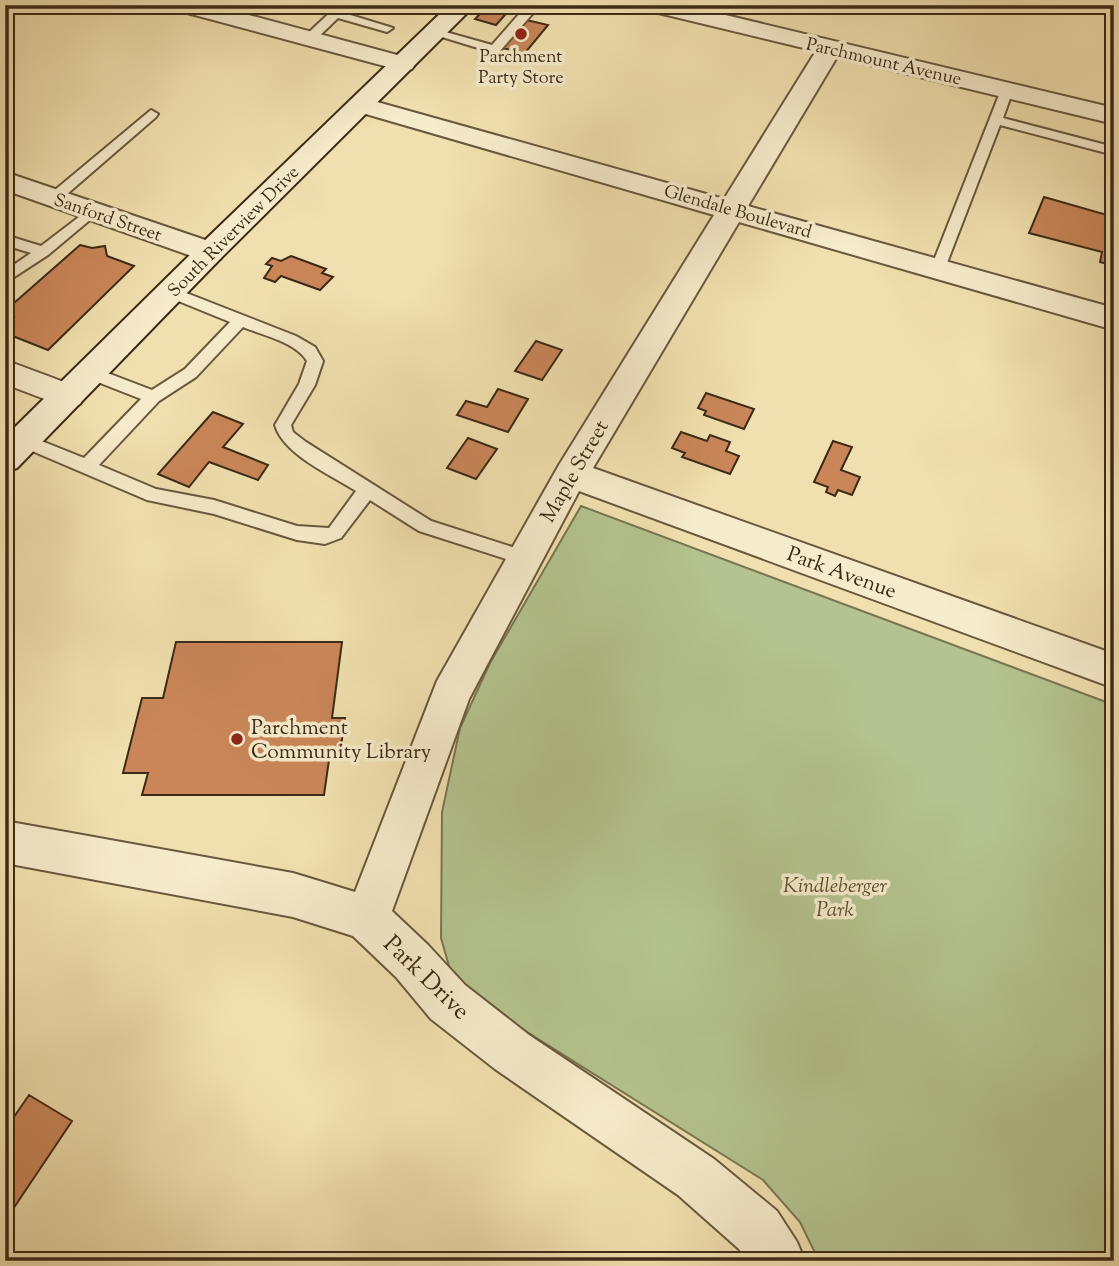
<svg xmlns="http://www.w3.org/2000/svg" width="1119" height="1266" viewBox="0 0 1119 1266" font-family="'Sorts Mill Goudy',serif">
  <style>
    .green { fill: #b4c38f; stroke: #787653; stroke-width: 2 }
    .building { fill: #ca8659; stroke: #3c2a17; stroke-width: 2 }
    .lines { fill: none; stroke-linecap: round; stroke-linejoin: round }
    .lane-casing { stroke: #69583d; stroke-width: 4 }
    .street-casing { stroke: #69583d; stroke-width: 4 }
    .secondary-casing { stroke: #3c2a17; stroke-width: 4 }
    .lane { fill: #f6ebcb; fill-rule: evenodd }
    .street { fill: #f6ebcb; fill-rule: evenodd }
    .secondary { fill: #f6ebcb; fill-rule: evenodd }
    .poi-dot { fill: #8f2418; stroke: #f6ebcb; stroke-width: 2.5 }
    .labels { text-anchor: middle; stroke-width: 7; stroke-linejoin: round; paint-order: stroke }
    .far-poi-label { font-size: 18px; fill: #3c2a17; stroke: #f6ebcb }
    .far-street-label { font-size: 18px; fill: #3c2a17; stroke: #f6ebcb }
    .street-label { font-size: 21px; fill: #3c2a17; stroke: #f6ebcb }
    .poi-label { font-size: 21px; fill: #3c2a17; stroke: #f6ebcb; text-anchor: start }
    .park-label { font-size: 21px; font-style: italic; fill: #5a5035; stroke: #f6ebcb }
    .near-street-label { font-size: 24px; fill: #3c2a17; stroke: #f6ebcb }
  </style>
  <rect width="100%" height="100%" fill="#f1e0af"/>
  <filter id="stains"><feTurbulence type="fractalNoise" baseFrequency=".00286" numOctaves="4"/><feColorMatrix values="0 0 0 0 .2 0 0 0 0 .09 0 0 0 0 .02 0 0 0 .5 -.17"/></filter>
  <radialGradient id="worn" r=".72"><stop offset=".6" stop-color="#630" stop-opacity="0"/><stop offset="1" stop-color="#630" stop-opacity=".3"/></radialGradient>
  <path class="green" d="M581,506L1114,705V1261H819L800,1222L763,1180L455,987L441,938L442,812L460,728L490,663Z"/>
  <path class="building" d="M489,5H499L511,8L496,25L475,19Z
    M522,19L548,25L525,53L497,47Z
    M1044,197L1114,217V266L1100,262L1102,252L1029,233Z
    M80,245L92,248L105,246L107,256L134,266L48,350L5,333V324L14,317L5,311Z
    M291,256L326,269L322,273L333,277L320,290L281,276L275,282L264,278L272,266L266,264L272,258L281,261Z
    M536,341L562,350L542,380L515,371Z
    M498,389L528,399L508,432L457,415L466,401L487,407Z
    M706,393L754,409L744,429L704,415L706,411L698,408Z
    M213,412L243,424L223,447L268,465L258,480L209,462L189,487L158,474Z
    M681,432L707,441L710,435L730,442L726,451L739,456L730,474L682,457L685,453L672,448Z
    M468,438L497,449L476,479L447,468Z
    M833,441L852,447L841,470L860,477L852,495L838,490L835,496L826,492L828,487L814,482Z
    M176,642H342L332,718H345L339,760H329L324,795H142L148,773H123L142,698H163Z
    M29,1095L72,1121L5,1221V1130Z"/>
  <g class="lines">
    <defs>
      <path id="lane" d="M338,5H349L344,13L393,28L387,32L338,18L313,42H305V36Z
        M527,5H540L499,52H491L429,33L435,29L492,45Z
        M1007,86L1013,90L1003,118L1114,147V155L1000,125L945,268L943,271H933L931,268L1001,90Z
        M151,110L158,114L156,117L59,201H49V195Z
        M92,207L97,208V214L48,255L5,283V271L31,253L5,245V235L41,246Z
        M171,287L296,336L315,347L323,361L315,385L291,425L293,432L306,442L431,521L531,553L534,558L531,563L525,565L419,531L370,500L341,538L325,544L297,540L214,514L147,500L18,445L16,440L18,435L24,434L84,458L141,399L85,377L83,373L85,369H97L152,390L185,369L230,322L166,296L163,292ZM243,327C262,335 296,342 307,361L299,384L275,425C283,454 331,475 356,491L329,528L297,526L214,500L156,489L99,465L159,401L196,377Z"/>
      <path id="street" d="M172,5H212L412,59L415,64L412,69L403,71L176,10Z
        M642,5H684L1114,108V124L837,57L748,206L1114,308V330L739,222L593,468L1114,654V688L579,491L469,699L392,911L428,945L465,985L529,1035L714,1159L777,1211L797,1242L805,1261H747L739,1249L678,1195L495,1069L431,1019L396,977L353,936L293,917L5,863V821L293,873L355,892L437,681L559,465L714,215L352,110L348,105L352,100L361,97L370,100L724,199L816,51L646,10Z
        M5,172L220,245L225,252L220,259L210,262L200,259L5,190Z
        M5,360L80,388L84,396L80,404L68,408L5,384Z"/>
      <path id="secondary" d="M449,5H475L220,259L17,468L5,472V437L200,245Z"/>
    </defs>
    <use href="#lane" class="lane-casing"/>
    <use href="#street" class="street-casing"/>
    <use href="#secondary" class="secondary-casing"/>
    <use href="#lane" class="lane"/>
    <use href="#street" class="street"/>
    <use href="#secondary" class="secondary"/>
  </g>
  <g class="poi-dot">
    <circle cx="521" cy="34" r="7"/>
    <circle cx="237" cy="739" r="7"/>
  </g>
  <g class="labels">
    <g class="far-poi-label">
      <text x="521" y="62">Parchment<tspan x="521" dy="21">Party Store</tspan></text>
    </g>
    <g class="far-street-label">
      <text transform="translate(884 61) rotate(13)" y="6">Parchmount Avenue</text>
      <text transform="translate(738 211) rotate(16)" y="6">Glendale Boulevard</text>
      <text transform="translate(108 217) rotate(19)" y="6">Sanford Street</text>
      <text transform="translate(233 231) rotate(-45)" y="6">South Riverview Drive</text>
    </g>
    <g class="street-label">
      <text transform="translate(574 471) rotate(-60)" y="7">Maple Street</text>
      <text transform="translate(842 572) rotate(20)" y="7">Park Avenue</text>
    </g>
    <g class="poi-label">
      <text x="251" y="734">Parchment<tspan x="251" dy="24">Community Library</tspan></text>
    </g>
    <g class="park-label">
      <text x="835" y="892">Kindleberger<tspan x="835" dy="24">Park</tspan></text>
    </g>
    <g class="near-street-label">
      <text transform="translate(427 977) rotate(44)" y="8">Park Drive</text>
    </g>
  </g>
  <rect width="1119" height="1266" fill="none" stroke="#f1e0af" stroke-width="28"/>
  <rect x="7" y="7" width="1105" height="1252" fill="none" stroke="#3c2a17" stroke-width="3.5"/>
  <rect x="14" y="14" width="1091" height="1238" fill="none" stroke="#3c2a17" stroke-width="2"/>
  <rect width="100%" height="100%" filter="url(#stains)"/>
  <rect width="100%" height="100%" fill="url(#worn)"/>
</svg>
